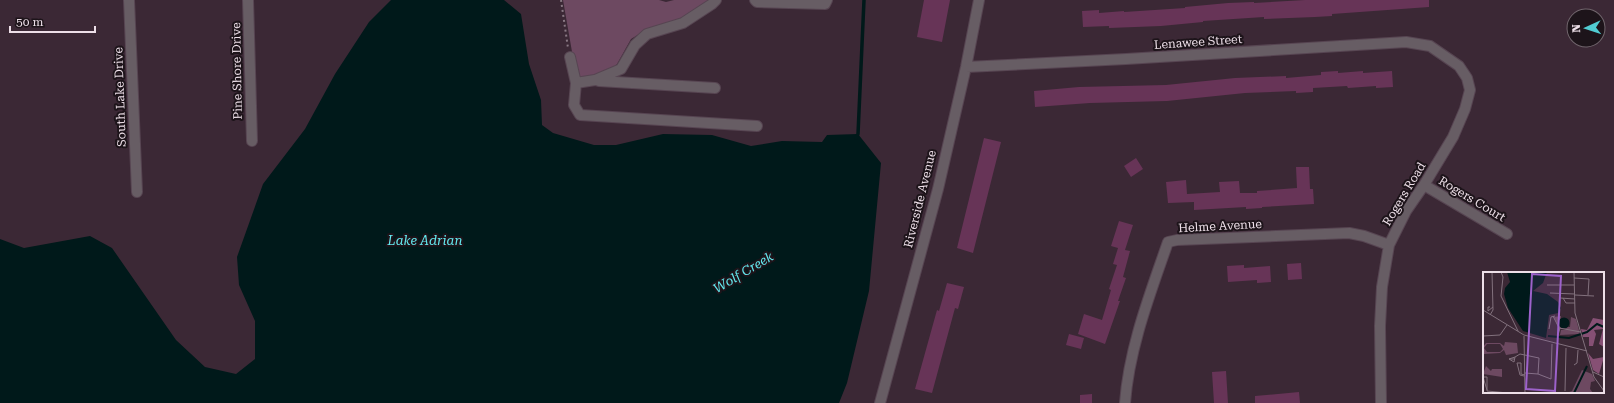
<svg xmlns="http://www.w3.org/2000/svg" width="1614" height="403" viewBox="0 0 1614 403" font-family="'Roboto Serif',serif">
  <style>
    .green { fill: #6d4961 }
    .water { fill: #00191a }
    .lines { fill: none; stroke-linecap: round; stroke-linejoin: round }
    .stream { stroke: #00191a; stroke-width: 3.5 }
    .building { fill: #673457 }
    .minor-casing { stroke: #574552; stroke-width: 12 }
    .path { stroke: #897984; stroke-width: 2; stroke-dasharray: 2 3; stroke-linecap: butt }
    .minor { stroke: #675d64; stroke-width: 10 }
    .labels { text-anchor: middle; stroke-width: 4; stroke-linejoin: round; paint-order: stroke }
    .street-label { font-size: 12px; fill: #eddfe8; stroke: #1d141a }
    .water-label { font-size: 13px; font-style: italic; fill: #64eaf0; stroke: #1d141a }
    .inset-river { fill: none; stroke: #00191a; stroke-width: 2 }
    .inset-road { fill: none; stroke: #82717d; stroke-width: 1 }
    .view { fill: #9d62cb; fill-opacity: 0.15; stroke: #9d62cb; stroke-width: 2 }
    .inset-edge { fill: none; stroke: #eddfe8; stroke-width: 2 }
  </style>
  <rect width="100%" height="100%" fill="#3b2835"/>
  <path class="green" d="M563,0H659L666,2L674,0H712L689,15L644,31L631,39L617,64L609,72L585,78L580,76L575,69Z"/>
  <path class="water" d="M391,0H504L521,14L529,64L541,100L542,125L553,133L594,145H616L663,134L712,135L751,146L782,141L822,142L827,135L858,134L881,163L869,291L847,383L839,403H0V239L24,248L90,236L112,248L176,340L205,367L236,374L255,359V321L239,285L237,257L263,184L305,129L335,74L369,22Z"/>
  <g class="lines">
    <path class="stream" d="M856,138L858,134L864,0"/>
  </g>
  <path class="building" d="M924,0H950L942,42L917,37Z
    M1305,0H1429V7L1332,14V16L1315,17L1264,19V17L1203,21V22L1161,26L1109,28V26L1083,27L1082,11L1099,10V13L1124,11V12L1185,8V7L1228,3L1254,2V3Z
    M1338,71V73L1363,71V73L1392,71L1393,87L1376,88V86L1348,88L1347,86L1313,88V92L1296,93V91L1245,93L1167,101L1090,103L1035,107L1034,91L1079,87L1166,85L1235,78L1286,76V78L1321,75V72Z
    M984,138L1001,142L973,253L957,248Z
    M1136,158L1143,169L1131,177L1124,166Z
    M1296,167H1309L1310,189H1313L1314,204L1262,207V208L1246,209V207L1194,210V202L1168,203L1166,182L1186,180L1187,194L1220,192L1219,182L1239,181L1240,193H1257V191L1297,188Z
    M1119,221L1133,225L1125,250L1130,251L1123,277L1126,278L1118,301H1120L1105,344L1078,334L1084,314L1102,320L1111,290L1109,289L1117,265L1113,264L1118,248L1111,246Z
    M1301,263L1302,279L1288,280L1287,264Z
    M1244,265V268L1270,266L1271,282L1257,283V280L1228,282L1227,266Z
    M947,283L964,287L958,309L955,308L932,393L915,389L937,310L939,311Z
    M1069,334L1084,338L1081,349L1066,345Z
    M1226,371L1228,403H1214L1212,372Z
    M1299,392L1300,403H1255V396Z
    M1092,394V403H1080V395Z"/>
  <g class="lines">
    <defs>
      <path id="minor" d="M129,0L137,192
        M248,0L252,141
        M755,0L757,2L825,4L827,0
        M570,57L576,83L574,105L580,115L757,126
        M966,67L1126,59L1406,42L1430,46L1459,66L1467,78L1470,90L1465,109L1453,137L1424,185L1406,211L1389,245L1382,287L1380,326L1381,403
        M599,81L715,88
        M576,83L595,80L621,69L635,45L647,34L683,23L712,4L716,0
        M1424,185L1507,234
        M880,403L938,189L966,67L979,0
        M1125,403C1129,348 1150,294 1168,242L1177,240L1349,233L1364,236L1389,245"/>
    </defs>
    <use href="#minor" class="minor-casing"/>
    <path class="path" d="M561,0L568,48"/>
    <use href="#minor" class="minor"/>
  </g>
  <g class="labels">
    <g class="street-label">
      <text transform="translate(1198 42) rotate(-4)" y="4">Lenawee Street</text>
      <text transform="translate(237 71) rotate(-91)" y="4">Pine Shore Drive</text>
      <text transform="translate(120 97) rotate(-92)" y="4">South Lake Drive</text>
      <text transform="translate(1404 194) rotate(-59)" y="4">Rogers Road</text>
      <text transform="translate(920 199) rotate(-76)" y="4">Riverside Avenue</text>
      <text transform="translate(1472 199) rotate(31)" y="4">Rogers Court</text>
      <text transform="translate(1220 226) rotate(-3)" y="4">Helme Avenue</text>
    </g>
    <g class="water-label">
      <text x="425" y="245">Lake Adrian</text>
      <text transform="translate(743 272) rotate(-31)" y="5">Wolf Creek</text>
    </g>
  </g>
  <g transform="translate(1483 272)">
    <rect width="121" height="121" fill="#3b2835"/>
    <path d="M78,44L77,55H87L88,45L93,47L97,62L77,63L78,58H85L76,56L71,45ZM22,70L34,71L35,81L23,83L21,78L17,81L1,82L0,75L3,71H17L21,74ZM4,72H17L20,77L17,80H4L1,76ZM3,94L8,99L9,97H19V105L0,102ZM99,98L109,102L112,109L108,110L107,117L110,121H83L89,119Z" fill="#6d4961" fill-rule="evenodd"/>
    <path d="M110,46L121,48V75L116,72L120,57L111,58L113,62L110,74H106V65H100L98,57L104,58ZM105,81L110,87L121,85L116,102L110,98Z" fill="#865074"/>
    <path d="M24,0H64L60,11L50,19L64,22L75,30L78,36L75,41L66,43L63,66L40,59L25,36L21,22L22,16L27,10ZM75.5 51a5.5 5.5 0 1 1 11 0a5.5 5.5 0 1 1-11 0Z" fill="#00191a"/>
    <path class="inset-river" d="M65,64L86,66L104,60L114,52L121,55M91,121L104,94"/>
    <path class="inset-road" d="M18,0L20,5L18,24L35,59M91,0L92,41L111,105L121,119M91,6L106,7L105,23M64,13H91M67,21L92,22M92,23L111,24M77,26L92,27M80,26L83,31H92M7,35H5V39L10,35M0,38L41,63L104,79M7,43L10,38L9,0M70,44L76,56L98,60M76,56L75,63L77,56M66,57L68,45L72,44M0,64L17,63L24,53M41,64L42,121M32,85L26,87H32M26,87L31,90L32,85L37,82L56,86L55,102M91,93L94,91L95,78M110,100L121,105M42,101L55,102L68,107L69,72M41,104L37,103L34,91H38V102L42,103M0,105H4V119L25,121M0,105L4,118M82,119L83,76"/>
    <path class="view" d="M49,2L78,4L72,119L43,117Z"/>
    <rect width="121" height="121" class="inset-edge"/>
  </g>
  <g transform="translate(1586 28) rotate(267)"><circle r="19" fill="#1d141a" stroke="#70656c"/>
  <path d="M0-3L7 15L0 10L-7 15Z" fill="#51ccd2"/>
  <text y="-6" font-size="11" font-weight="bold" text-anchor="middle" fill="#eddfe8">N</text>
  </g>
  <path d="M10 26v6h85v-6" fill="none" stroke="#eddfe8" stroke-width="2"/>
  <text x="16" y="26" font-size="12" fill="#eddfe8" stroke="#1d141a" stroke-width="3" paint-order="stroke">50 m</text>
</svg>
